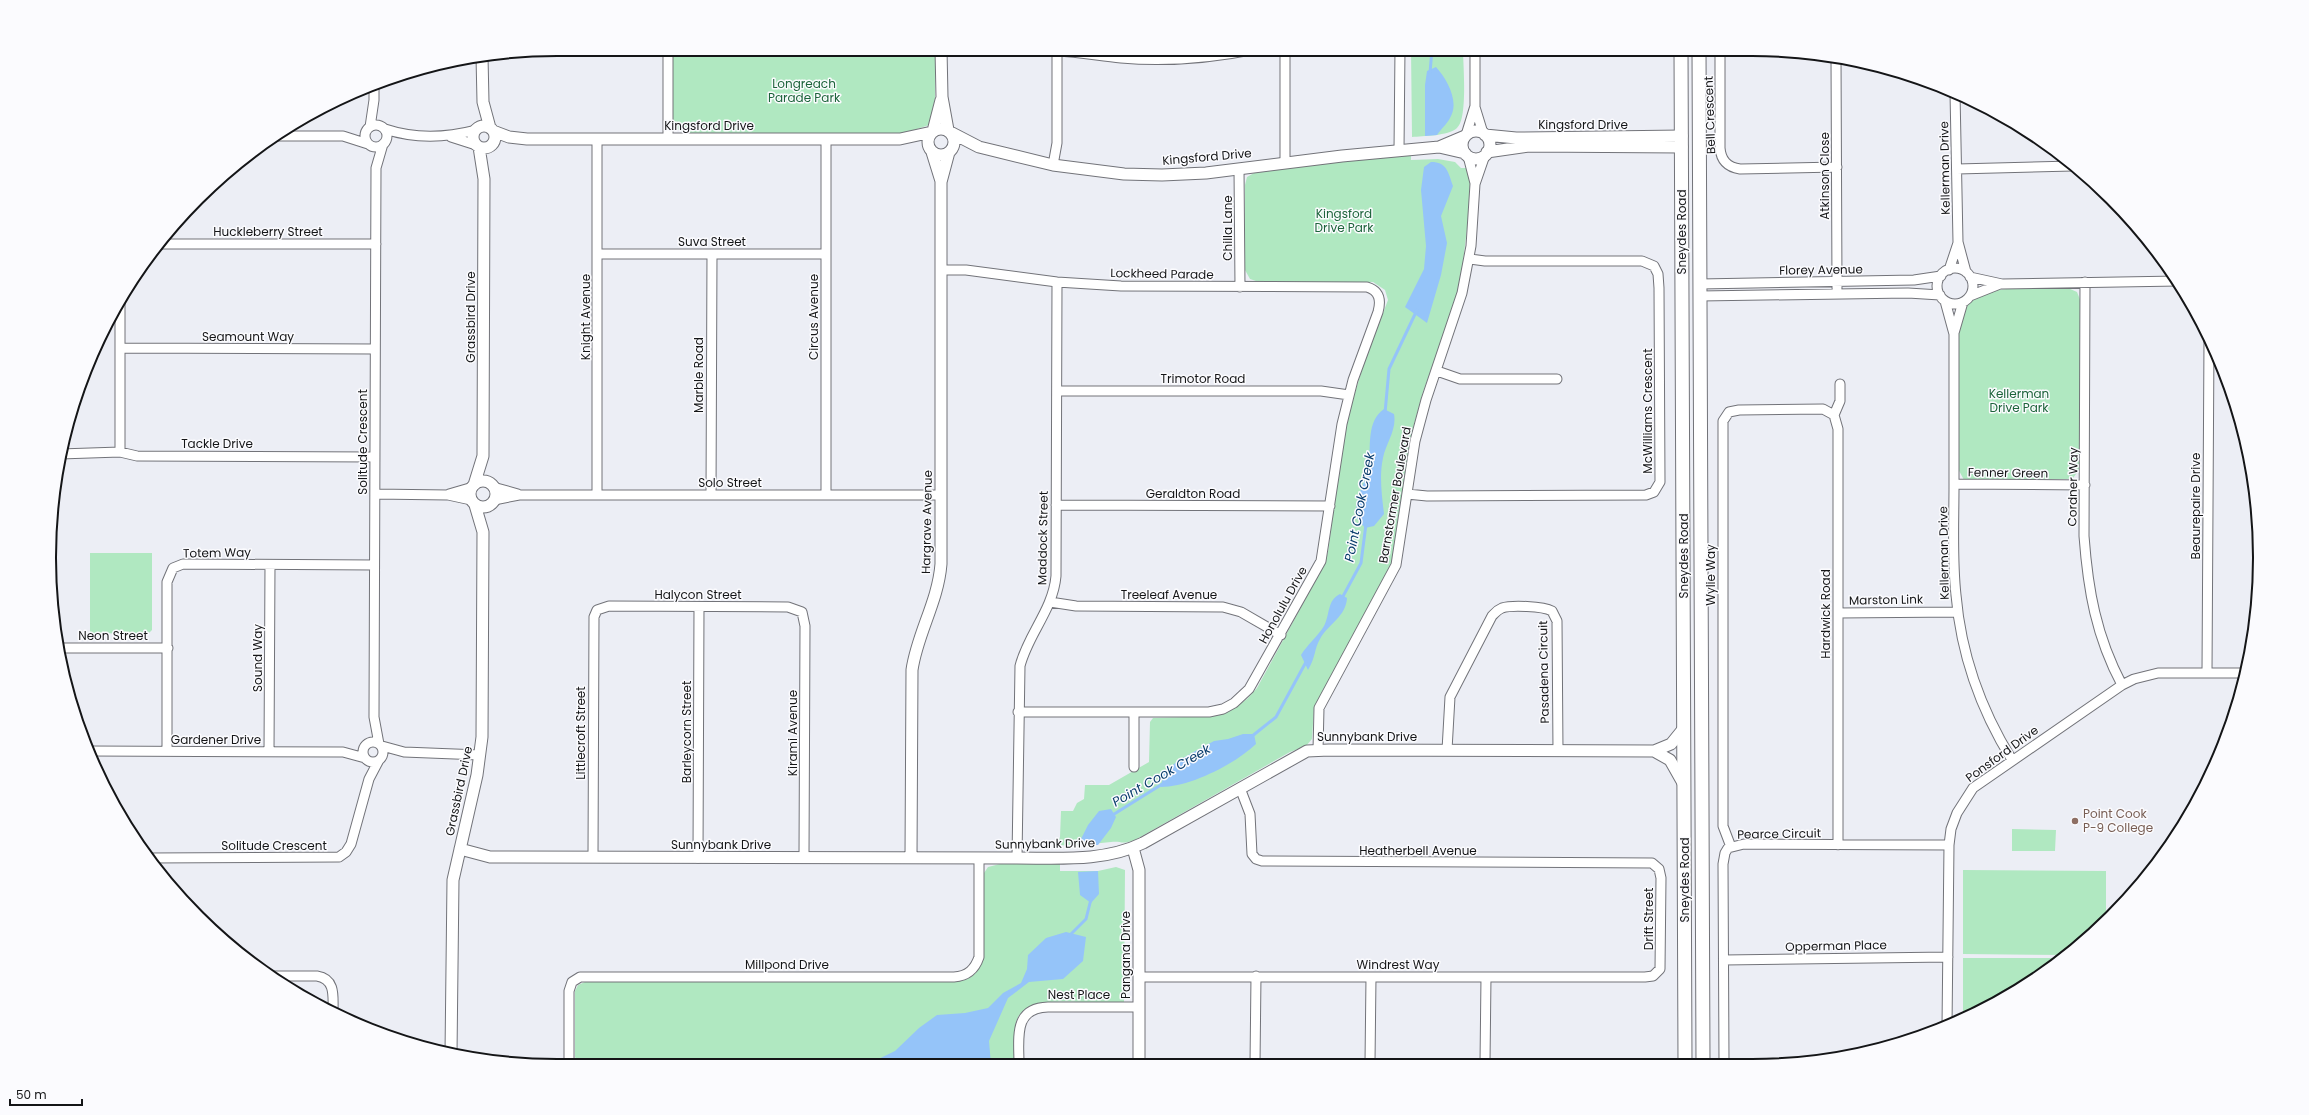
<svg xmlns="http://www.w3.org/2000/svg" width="2309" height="1115" viewBox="0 0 2309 1115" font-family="Poppins,sans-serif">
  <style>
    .green { fill: #b0e8c1 }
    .water { fill: #95c4f9 }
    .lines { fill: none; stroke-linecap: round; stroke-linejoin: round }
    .stream { stroke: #95c4f9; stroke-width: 3 }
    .minor-casing { stroke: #727379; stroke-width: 11 }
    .tertiary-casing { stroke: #727379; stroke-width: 13 }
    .secondary-casing { stroke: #727379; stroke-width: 15 }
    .minor { stroke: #fff; stroke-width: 9 }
    .tertiary { stroke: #fff; stroke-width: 11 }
    .secondary { stroke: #fff; stroke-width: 13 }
    .education-dot { fill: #8d6e63; stroke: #fbfbfe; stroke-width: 1.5 }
    .labels { text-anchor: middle; stroke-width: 3; stroke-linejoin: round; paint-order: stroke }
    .park-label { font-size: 12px; fill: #1d643b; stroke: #fbfbfe }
    .street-label { font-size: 12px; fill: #141517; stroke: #fbfbfe }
    .education-label { font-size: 12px; fill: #785e54; stroke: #fbfbfe; text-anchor: start }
    .water-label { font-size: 13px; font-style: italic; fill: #083c6b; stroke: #fbfbfe }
    .rim { fill: none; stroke: #141517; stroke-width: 2 }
  </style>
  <rect width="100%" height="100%" fill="#eceef5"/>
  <path class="green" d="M673,49H935V98L929,125L905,133L895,134L684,133L676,128L673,122Z
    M1411,49H1463C1463,64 1468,119 1457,128C1448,136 1423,136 1412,137Z
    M1411,154V160L1438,159L1455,162L1461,168H1467L1470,183L1469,211L1462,271L1455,302L1423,392L1413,428L1392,561L1381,586L1314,707L1312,739L1306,746L1290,752L1135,840C1120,845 1123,841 1111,842C1095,843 1077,847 1061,845L1058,843L1060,837L1061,811H1073L1077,803L1084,799L1085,785H1109L1149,762L1150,722L1153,718L1217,716L1231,710L1247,699L1257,688L1324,565L1328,552L1341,453L1349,412L1365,360L1388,300L1385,290L1373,282H1259L1250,279L1245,270V185L1247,177L1254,173L1340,161Z
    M2068,288L2077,292L2081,302L2079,470L2073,478L2067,479L1964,480L1956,465L1959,329C1961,320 1962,307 1970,301C1991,284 2042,288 2068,288Z
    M90,553H152V630L148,634L90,633Z
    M2012,829L2056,830L2055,851H2012Z
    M1000,864H1060V871H1098L1116,867L1125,870L1124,1002C1097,1008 1026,988 1016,1022C1013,1035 1015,1051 1015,1064L587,1065L578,1062L575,1057V991L578,985L585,982L959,981C967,980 975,976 979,968C989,952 980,896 984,873L988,867Z
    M1963,870L2106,871V916L2067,955L1963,954Z
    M1963,958H2064L1963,1018Z"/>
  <path class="water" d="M1436,67C1447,79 1460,102 1450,118C1447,124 1441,129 1437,135L1425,136V85L1427,71Z
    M1431,162C1447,162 1448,172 1453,186L1441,216L1447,243L1441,275L1427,323L1405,307L1424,269L1426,246L1421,190L1424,167Z
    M1384,409L1394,414C1397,430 1386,443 1383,458C1379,476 1382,496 1384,514L1374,526L1365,528L1356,517C1356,512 1356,506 1357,502C1359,490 1367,479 1369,467C1371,448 1366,421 1384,409Z
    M1340,594L1347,598C1346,617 1328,624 1320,639C1314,649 1316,657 1308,670L1301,655C1307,645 1318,636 1324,626C1330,615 1327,600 1340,594Z
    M1243,734H1254L1256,744C1235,764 1190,787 1161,787L1164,772L1179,760L1214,741L1228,739Z
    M1111,809L1116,817L1111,828L1098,845H1078L1088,825L1099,811Z
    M1098,871L1099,894L1091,903L1080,895L1078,872Z
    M1066,932L1086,937L1083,961L1063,979L1029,982L1008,998L989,1041L991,1064L866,1065L895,1051L919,1028L937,1015L965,1013L988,1008L1003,993L1021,983L1027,969L1028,955L1046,938Z"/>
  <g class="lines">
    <path class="stream" d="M1430,73L1432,49
      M1385,413L1389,369L1417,310
      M1341,600L1361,563L1366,524
      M1251,737L1276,717L1306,662
      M1111,816L1164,783
      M1069,936L1086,919L1091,899"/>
    <defs>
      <path id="minor" d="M1285,49V162
        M1720,49V148C1721,160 1727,167 1740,169L1837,167
        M1057,51C1079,52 1100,56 1121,58C1166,62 1212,58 1256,49
        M1836,57L1837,288
        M1955,93L1958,242L1966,272
        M1475,107L1483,133
        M365 136a11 11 0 1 1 22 0a11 11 0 1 1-22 0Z
        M370,127L374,100V85
        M385,129C415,139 445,138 476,130
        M1466,135L1475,106V49
        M275,136H343L368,144
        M451,137L476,145
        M668,139V49
        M1399,150L1400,49
        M1468,156L1475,183
        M1053,165L1057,143V49
        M1239,169L1240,287
        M1957,169L2073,166
        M160,244H376
        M598,254H826
        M1937 286a18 18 0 1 1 36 0a18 18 0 1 1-36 0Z
        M941,270H966L1057,282L1121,286L1367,287C1380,291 1381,301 1378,312L1353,380L1342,424L1321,561L1249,689L1234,703L1223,709L1209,712H1018
        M1949,270L1958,243
        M1970,277L2002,284L2178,281
        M2085,282L2084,536C2088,590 2096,636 2122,685
        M1700,284L1914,280L1941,276
        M1700,296L1908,293L1940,295
        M1970,296L2000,284
        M1945,301L1954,334C1954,385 1954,435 1954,486C1954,522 1952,559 1956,595C1961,654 1981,710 2012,760
        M1954,333L1963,302
        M120,348L375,349
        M1437,371L1460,379H1557
        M1057,391H1321L1349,395
        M120,452V299
        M60,454L120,452L137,456L375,457
        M1954,484L2085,485
        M493,487L518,494
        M375,494L448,495L471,500
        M449,494L473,487
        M1407,494L1427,496L1646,495L1654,492L1660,482L1659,288L1658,274L1654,266L1642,261H1485L1470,259
        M597,495V139
        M711,495L712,254
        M826,495V139
        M494,500L519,495H941
        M1056,505L1330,506
        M1050,602L1076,606L1223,607L1241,612L1281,635
        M1838,613L1958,612
        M59,648H168
        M2207,673L2209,340
        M1134,712V767
        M363 752a10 10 0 1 1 20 0a10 10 0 1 1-20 0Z
        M379,744L374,717L376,168L383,144
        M382,746L404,752L480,755
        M1318,750L1319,708L1396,565L1415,441L1426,400L1462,293L1471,246L1475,184L1485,155
        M1447,750L1450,697L1492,616C1495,613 1497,610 1502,608C1511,605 1543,606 1552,611L1557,621L1558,751
        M89,751L343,752L365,758
        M167,751V582L173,568L183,564L374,565
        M269,752L270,565
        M1838,845V429L1834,415L1840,401V384
        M1731,847L1723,826V421L1729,412L1739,410L1823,409L1834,415
        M593,857L594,617L597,610L609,606L788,607L802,612L805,626L804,857
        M148,858L339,857L346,852L351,844L369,779L379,760
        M698,858L699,607
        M1017,858L1020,666C1028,634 1053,610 1056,576L1057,282
        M1724,960L1948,957
        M269,976H317C336,979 333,997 333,1012
        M1139,977H1645L1653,976L1660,969L1661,878L1659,869L1652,863L1262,861L1256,859L1252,854L1250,814L1240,788
        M1947,1027L1949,845L1951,829L1957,813L1973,788L2122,685L2134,679L2158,673H2245
        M1724,1062L1723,864L1725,853L1728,848L1744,844L1949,845
        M1370,1063L1371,977
        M1485,1063L1486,977
        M1019,1064C1019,1038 1013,1008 1048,1007H1139
        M1255,1064L1256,976
        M569,1066V991L572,982L580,977H954C968,976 975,969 979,957V858"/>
      <path id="tertiary" d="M941,49L942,97L948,130
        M482,56L483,102L490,128
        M473 137a11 11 0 1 1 22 0a11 11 0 1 1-22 0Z
        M928 142a13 13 0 1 1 26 0a13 13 0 1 1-26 0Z
        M493,131L509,137L527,139H900L932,132
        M933,131L941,100
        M1462 145a14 14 0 1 1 28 0a14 14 0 1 1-28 0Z
        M952,133L979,147L1053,165L1124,174L1162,175L1206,173L1342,156L1439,147L1465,136
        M1485,135L1516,138L1682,136
        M1439,147L1465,153
        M932,152L941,181
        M1487,152L1529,146L1682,147
        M470 494a13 13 0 1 1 26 0a13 13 0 1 1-26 0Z
        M474,485L483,456L484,179L479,147
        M1654,751L1670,760L1683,783
        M1133,848L1139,870V1064
        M460,849L490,857L1017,858C1060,858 1104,862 1143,843L1307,751L1329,750L1654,751L1671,744L1684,728
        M911,858L912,670C917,634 938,602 941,564V182L949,152
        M451,1054L453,880L477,775L482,737L483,532L475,505"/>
      <path id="secondary" d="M1681,49L1685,1062
        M1699,49L1703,1062"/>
    </defs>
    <use href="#minor" class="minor-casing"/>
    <use href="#tertiary" class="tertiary-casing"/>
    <use href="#secondary" class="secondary-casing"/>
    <use href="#minor" class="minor"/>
    <use href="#tertiary" class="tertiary"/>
    <use href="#secondary" class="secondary"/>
  </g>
  <circle class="education-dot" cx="2075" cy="821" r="4"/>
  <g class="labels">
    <g class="park-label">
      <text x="804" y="88">Longreach<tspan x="804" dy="14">Parade Park</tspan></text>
      <text x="1344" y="218">Kingsford<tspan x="1344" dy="14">Drive Park</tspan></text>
      <text x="2019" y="398">Kellerman<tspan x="2019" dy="14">Drive Park</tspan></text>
    </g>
    <g class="street-label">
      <text transform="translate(1710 115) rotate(-92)" y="4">Bell Crescent</text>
      <text x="1583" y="129">Kingsford Drive</text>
      <text x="709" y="130">Kingsford Drive</text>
      <text transform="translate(1207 157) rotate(-5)" y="4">Kingsford Drive</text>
      <text transform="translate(1945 168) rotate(-91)" y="4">Kellerman Drive</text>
      <text transform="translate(1825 176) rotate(-90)" y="4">Atkinson Close</text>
      <text transform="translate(1228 228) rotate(-90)" y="4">Chilla Lane</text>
      <text x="268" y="236">Huckleberry Street</text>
      <text transform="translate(1682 232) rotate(-90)" y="4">Sneydes Road</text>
      <text x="712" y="246">Suva Street</text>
      <text transform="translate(1821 270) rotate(-1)" y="4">Florey Avenue</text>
      <text transform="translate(1162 274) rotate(1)" y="4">Lockheed Parade</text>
      <text transform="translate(471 317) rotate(-90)" y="4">Grassbird Drive</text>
      <text transform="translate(586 317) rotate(-90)" y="4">Knight Avenue</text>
      <text transform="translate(814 317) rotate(-90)" y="4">Circus Avenue</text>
      <text x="248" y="341">Seamount Way</text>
      <text transform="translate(699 375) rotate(-90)" y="4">Marble Road</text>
      <text x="1203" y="383">Trimotor Road</text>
      <text transform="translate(1648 411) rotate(-90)" y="4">McWilliams Crescent</text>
      <text transform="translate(363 442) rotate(-90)" y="4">Solitude Crescent</text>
      <text x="217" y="448">Tackle Drive</text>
      <text transform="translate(2008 473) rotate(1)" y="4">Fenner Green</text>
      <text x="730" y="487">Solo Street</text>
      <text transform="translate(2073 487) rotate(-89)" y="4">Cordner Way</text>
      <text x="1193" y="498">Geraldton Road</text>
      <text transform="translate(1395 495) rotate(-80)" y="4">Barnstormer Boulevard</text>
      <text transform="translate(2196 506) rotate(-90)" y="4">Beaurepaire Drive</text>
      <text transform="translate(927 522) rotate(-89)" y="4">Hargrave Avenue</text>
      <text transform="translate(1043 538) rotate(-89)" y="4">Maddock Street</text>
      <text transform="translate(217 553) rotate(-1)" y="4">Totem Way</text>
      <text transform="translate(1944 553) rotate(-91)" y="4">Kellerman Drive</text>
      <text transform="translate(1684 556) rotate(-90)" y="4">Sneydes Road</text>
      <text transform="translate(1711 575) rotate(-90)" y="4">Wylie Way</text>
      <text x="698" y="599">Halycon Street</text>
      <text x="1169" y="599">Treeleaf Avenue</text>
      <text transform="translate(1886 600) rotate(-1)" y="4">Marston Link</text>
      <text transform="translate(1283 605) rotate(-61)" y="4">Honolulu Drive</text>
      <text transform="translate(1826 614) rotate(-90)" y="4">Hardwick Road</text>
      <text x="113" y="640">Neon Street</text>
      <text transform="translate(258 658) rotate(-90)" y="4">Sound Way</text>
      <text transform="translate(1544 672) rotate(-91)" y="4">Pasadena Circuit</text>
      <text transform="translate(687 732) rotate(-90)" y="4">Barleycorn Street</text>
      <text transform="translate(581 733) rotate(-90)" y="4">Littlecroft Street</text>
      <text transform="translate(793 733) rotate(-90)" y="4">Kirami Avenue</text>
      <text x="1367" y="741">Sunnybank Drive</text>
      <text x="216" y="744">Gardener Drive</text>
      <text transform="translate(2002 754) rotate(-36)" y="4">Ponsford Drive</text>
      <text transform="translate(459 791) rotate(-78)" y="4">Grassbird Drive</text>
      <text transform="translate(1779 834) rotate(-1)" y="4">Pearce Circuit</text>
      <text transform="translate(1045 844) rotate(-1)" y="4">Sunnybank Drive</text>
      <text x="721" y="849">Sunnybank Drive</text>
      <text x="274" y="850">Solitude Crescent</text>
      <text x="1418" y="855">Heatherbell Avenue</text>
      <text transform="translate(1685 880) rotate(-90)" y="4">Sneydes Road</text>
      <text transform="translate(1649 919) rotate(-90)" y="4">Drift Street</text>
      <text transform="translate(1836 946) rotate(-1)" y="4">Opperman Place</text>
      <text transform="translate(1126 955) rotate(-90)" y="4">Pangana Drive</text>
      <text x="787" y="969">Millpond Drive</text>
      <text x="1398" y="969">Windrest Way</text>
      <text x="1079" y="999">Nest Place</text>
    </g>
    <g class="education-label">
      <text x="2083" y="818">Point Cook<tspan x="2083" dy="14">P-9 College</tspan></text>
    </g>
    <g class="water-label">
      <text transform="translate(1359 507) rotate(-79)" y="5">Point Cook Creek</text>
      <text transform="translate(1161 775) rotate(-30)" y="5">Point Cook Creek</text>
    </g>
  </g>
  <path d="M0 0H2309V1115H0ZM557 56H1752A501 501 0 0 1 2253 557V558A501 501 0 0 1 1752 1059H557A501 501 0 0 1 56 558V557A501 501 0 0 1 557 56Z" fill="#fbfbfe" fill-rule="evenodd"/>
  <path class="rim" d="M557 56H1752A501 501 0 0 1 2253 557V558A501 501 0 0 1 1752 1059H557A501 501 0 0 1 56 558V557A501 501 0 0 1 557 56Z"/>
  <path d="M10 1099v6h72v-6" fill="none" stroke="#141517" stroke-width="2"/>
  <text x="16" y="1099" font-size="12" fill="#141517" stroke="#fbfbfe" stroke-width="3" paint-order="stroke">50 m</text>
</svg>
